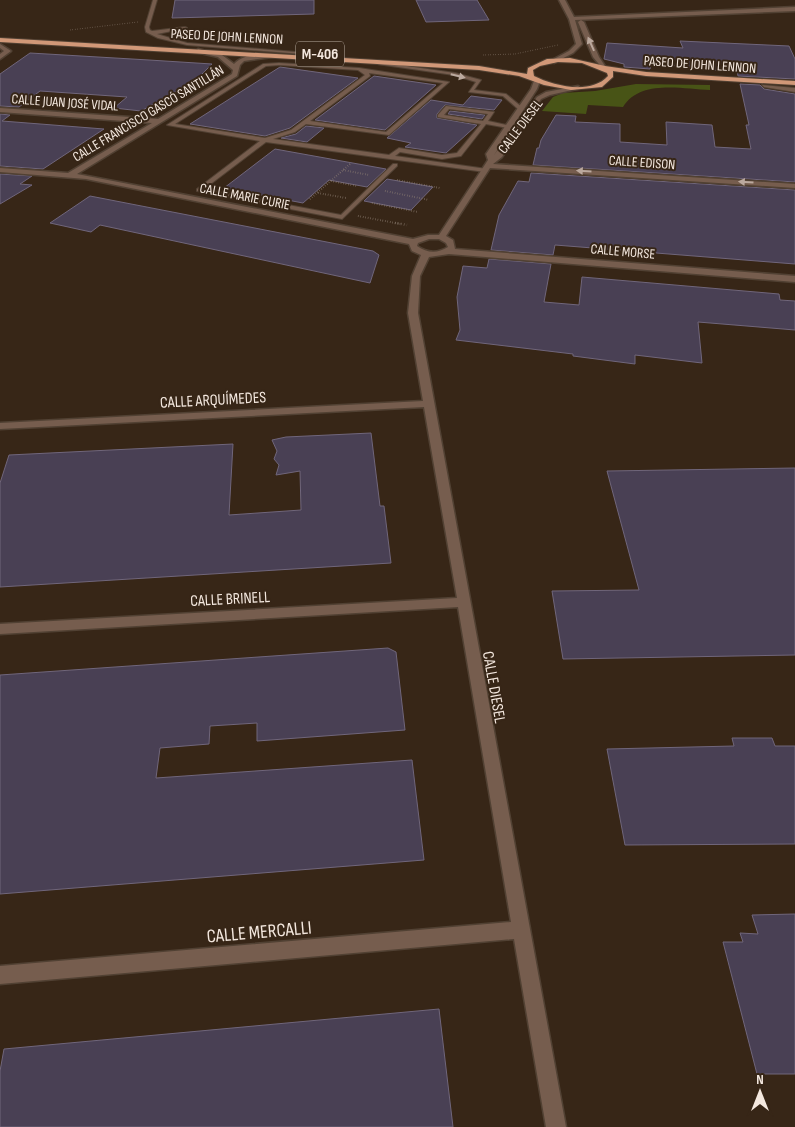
<svg xmlns="http://www.w3.org/2000/svg" width="795" height="1127" viewBox="0 0 795 1127" font-family="'Sofia Sans Condensed',sans-serif">
  <style>
    .green { fill: #485416 }
    .building { fill: #494054; stroke: #70667b }
    .lines { fill: none; stroke-linecap: round; stroke-linejoin: round }
    .service-casing { stroke: #514133; stroke-width: 2 }
    .minor-casing { stroke: #514133; stroke-width: 3 }
    .trunk-casing { stroke: #514133; stroke-width: 2 }
    .path-far2 { stroke: #8e7f73; stroke-width: 1; stroke-dasharray: 0.5 2; stroke-linecap: butt }
    .path-far1 { stroke: #8e7f73; stroke-width: 2; stroke-dasharray: 0.5 2; stroke-linecap: butt }
    .path { stroke: #8e7f73; stroke-width: 2.5; stroke-dasharray: 0.5 2.5; stroke-linecap: butt }
    .service { fill: #765d4e; fill-rule: evenodd }
    .minor { fill: #765d4e; fill-rule: evenodd }
    .trunk { fill: #d19878; fill-rule: evenodd }
    .oneway { fill: #bba99e }
    .labels { text-anchor: middle; stroke-width: 4; stroke-linejoin: round; paint-order: stroke }
    .far-street-label { font-size: 14px; fill: #f4e8df; stroke: #372617 }
    .shield { fill: #372617; stroke: #bbaea3; stroke-width: 1 }
    .shield-label { font-size: 15px; font-weight: bold; fill: #f4e8df }
    .street-label { font-size: 16px; fill: #f4e8df; stroke: #372617 }
    .near-street-label { font-size: 19px; fill: #f4e8df; stroke: #372617 }
  </style>
  <rect width="100%" height="100%" fill="#372617"/>
  <path class="green" d="M636,84L710,85V90C682,89 640,79 623,107L588,105L586,114L542,111L553,97L563,93L595,91Z"/>
  <path class="building" d="M175,0H314V14L172,18Z
    M416,0H477L489,20L426,22Z
    M680,41L789,46L795,59V79L738,76L737,71L686,69V66L651,65L650,69L624,67V64L604,59L607,43L683,48Z
    M30,53L149,60L212,64L195,81L141,111L114,108L127,97L40,91L19,107L0,106V74Z
    M280,67L358,78L290,128L265,136L190,124Z
    M374,76L436,85L385,130L315,120Z
    M740,84L760,85L764,89L795,94V182L533,165L537,148H539L541,140L556,115L576,116L575,122L620,124V142L667,145L666,122L712,125L715,147L751,149L746,125H749Z
    M471,96L502,100L494,110L445,105L437,114V118L477,125L446,153L405,147L411,143L387,138L431,100L463,105Z
    M450,111L485,115L482,119L448,114Z
    M0,114L10,115L2,121L104,129L43,169L0,166Z
    M306,126L324,128L307,142L281,138L296,134Z
    M275,149L386,169L367,187L329,180L303,203L224,188Z
    M531,173L795,190V264L555,245L553,255L491,250L499,215L518,181L529,182Z
    M0,174L32,176L20,184L32,185L0,204Z
    M387,179L433,187L411,210L364,201Z
    M90,196L373,251L379,255L370,283L100,225L91,232L50,223Z
    M489,259L551,264L544,302L579,305L582,277L779,294L780,300L795,301V330L698,322L702,363L635,355V364L573,356V354L456,340L460,330L457,297L463,266L487,268Z
    M371,433L380,506H384L391,563L0,587V483L9,455L233,444L229,515L301,510L300,471L276,475L279,465L274,459L277,451L272,440L286,437Z
    M795,468V655L563,659L552,591L639,590L607,471Z
    M388,648L396,652L405,730L257,741V723L210,726L209,744L160,748L156,778L412,760L424,860L0,894V675Z
    M732,738H772L775,746H795V844L625,845L607,749L734,746Z
    M795,914V1074H757L723,942H743L740,933L758,934L752,915Z
    M439,1009L453,1127H0V1071L4,1049Z"/>
  <g class="lines">
    <defs>
      <path id="service" d="M153,0H157L149,27L150,30L152,31L185,27L187,28L157,34L187,43L343,56L341,57L187,45L158,38L146,32L145,27Z
        M379,62L455,73L481,80L474,90L506,94L523,108L518,109L503,96L469,92L476,82L454,75L377,64Z
        M279,63L359,68L449,82L389,135L306,124L295,132L273,139L389,155L399,148L442,155L457,153L481,124L438,117V115L446,106L494,112L488,121L511,126L508,128L486,124L461,156L442,159L400,152L395,156L487,169V171L485,172L266,142L204,189L341,215L393,164H397V166L342,219L197,191V189L260,141L167,125L263,64ZM279,65L358,70L365,75L291,130L265,138L175,124L266,66ZM369,73L443,83L386,132L310,121L370,76ZM449,109L488,114L483,121L444,115Z
        M762,85L795,88V92L764,87Z"/>
      <path id="minor" d="M559,0H565L574,17L795,7V11L575,20L582,44L573,53L554,63L552,60L569,51L576,44L569,19Z
        M581,20L584,22L599,57L607,69H603L593,57L578,22Z
        M0,44L11,51L0,59V54L4,51L0,48Z
        M198,49L222,55L234,64C244,53 262,55 276,54L279,56L244,61L240,65L237,76L77,174L413,239L428,235H439L488,160L486,154L531,89L534,81L537,79L540,81L537,89L494,155L537,97L546,92L578,86L581,88L550,95L541,99L502,157L493,164L795,184V188L490,168L446,236L453,240L455,249L795,276V282L449,254L429,257L420,276L418,313L566,1127H546L514,939L0,984V966L511,922L458,607L0,634V624L457,598L424,407L0,429V423L423,401L408,313L412,276L421,255L412,251L409,244L86,179L0,172V168L68,173L152,123L0,112V108L158,119L232,74L233,70L218,57L196,52ZM429,239H439L446,243L448,247C437,254 427,253 417,246L418,243Z"/>
      <path id="trunk" d="M0,38L479,66L527,74L528,68L547,59L570,58L605,66L646,72L795,81V85L646,76L613,71V77L602,87L571,90L544,85L519,76L479,70L0,42ZM558,62L582,63L607,73L608,76C591,95 554,86 534,76L533,70L540,66Z"/>
    </defs>
    <use href="#service" class="service-casing"/>
    <use href="#minor" class="minor-casing"/>
    <use href="#trunk" class="trunk-casing"/>
    <path class="path-far2" d="M70,30L138,22
      M483,55L515,54L558,45"/>
    <path class="path-far1" d="M343,170L369,175
      M397,180L440,188
      M331,181L357,186
      M385,191L429,200
      M318,193L346,198
      M310,199L350,164
      M372,203L418,212
      M358,216L401,224"/>
    <path class="path" d="M395,223L407,225"/>
    <use href="#service" class="service"/>
    <use href="#minor" class="minor"/>
    <use href="#trunk" class="trunk"/>
  </g>
  <defs><path id="oneway-solid" d="M-6-.8H1V-3.2L6.5 0L1 3.2V.8H-6Z" transform="scale(1.25)"/></defs>
  <g class="oneway">
    <use href="#oneway-solid" transform="translate(591 44) rotate(-114)"/>
    <use href="#oneway-solid" transform="translate(458 76) rotate(14)"/>
    <use href="#oneway-solid" transform="translate(584 171) rotate(-177)"/>
    <use href="#oneway-solid" transform="translate(746 182) rotate(-176)"/>
  </g>
  <g class="labels">
    <g class="far-street-label">
      <text transform="translate(227 36) rotate(3)" y="5">PASEO DE JOHN LENNON</text>
      <text transform="translate(700 64) rotate(4)" y="5">PASEO DE JOHN LENNON</text>
      <text transform="translate(65 102) rotate(4)" y="5">CALLE JUAN JOSÉ VIDAL</text>
      <text transform="translate(148 113) rotate(-31)" y="5">CALLE FRANCISCO GASCÓ SANTILLÁN</text>
      <text transform="translate(520 126) rotate(-53)" y="5">CALLE DIESEL</text>
      <text transform="translate(642 162) rotate(4)" y="5">CALLE EDISON</text>
      <text transform="translate(245 196) rotate(11)" y="5">CALLE MARIE CURIE</text>
      <text transform="translate(623 251) rotate(5)" y="5">CALLE MORSE</text>
    </g>
    <rect class="shield" x="296" y="41.5" width="48" height="25" rx="4"/>
    <g class="shield-label">
      <text x="320" y="59">M-406</text>
    </g>
    <g class="street-label">
      <text transform="translate(213 399) rotate(-3)" y="6">CALLE ARQUÍMEDES</text>
      <text transform="translate(230 598) rotate(-3)" y="6">CALLE BRINELL</text>
      <text transform="translate(495 687) rotate(80)" y="6">CALLE DIESEL</text>
    </g>
    <g class="near-street-label">
      <text transform="translate(259 931) rotate(-5)" y="7">CALLE MERCALLI</text>
    </g>
  </g>
  <g transform="translate(760 1092)" stroke="#372617" stroke-width="4" paint-order="stroke">
  <path d="M0-4L9 19L0 12L-9 19Z" fill="#f4e8df"/>
  <text y="-8" font-size="14" font-weight="bold" text-anchor="middle" fill="#f4e8df">N</text>
  </g>
</svg>
